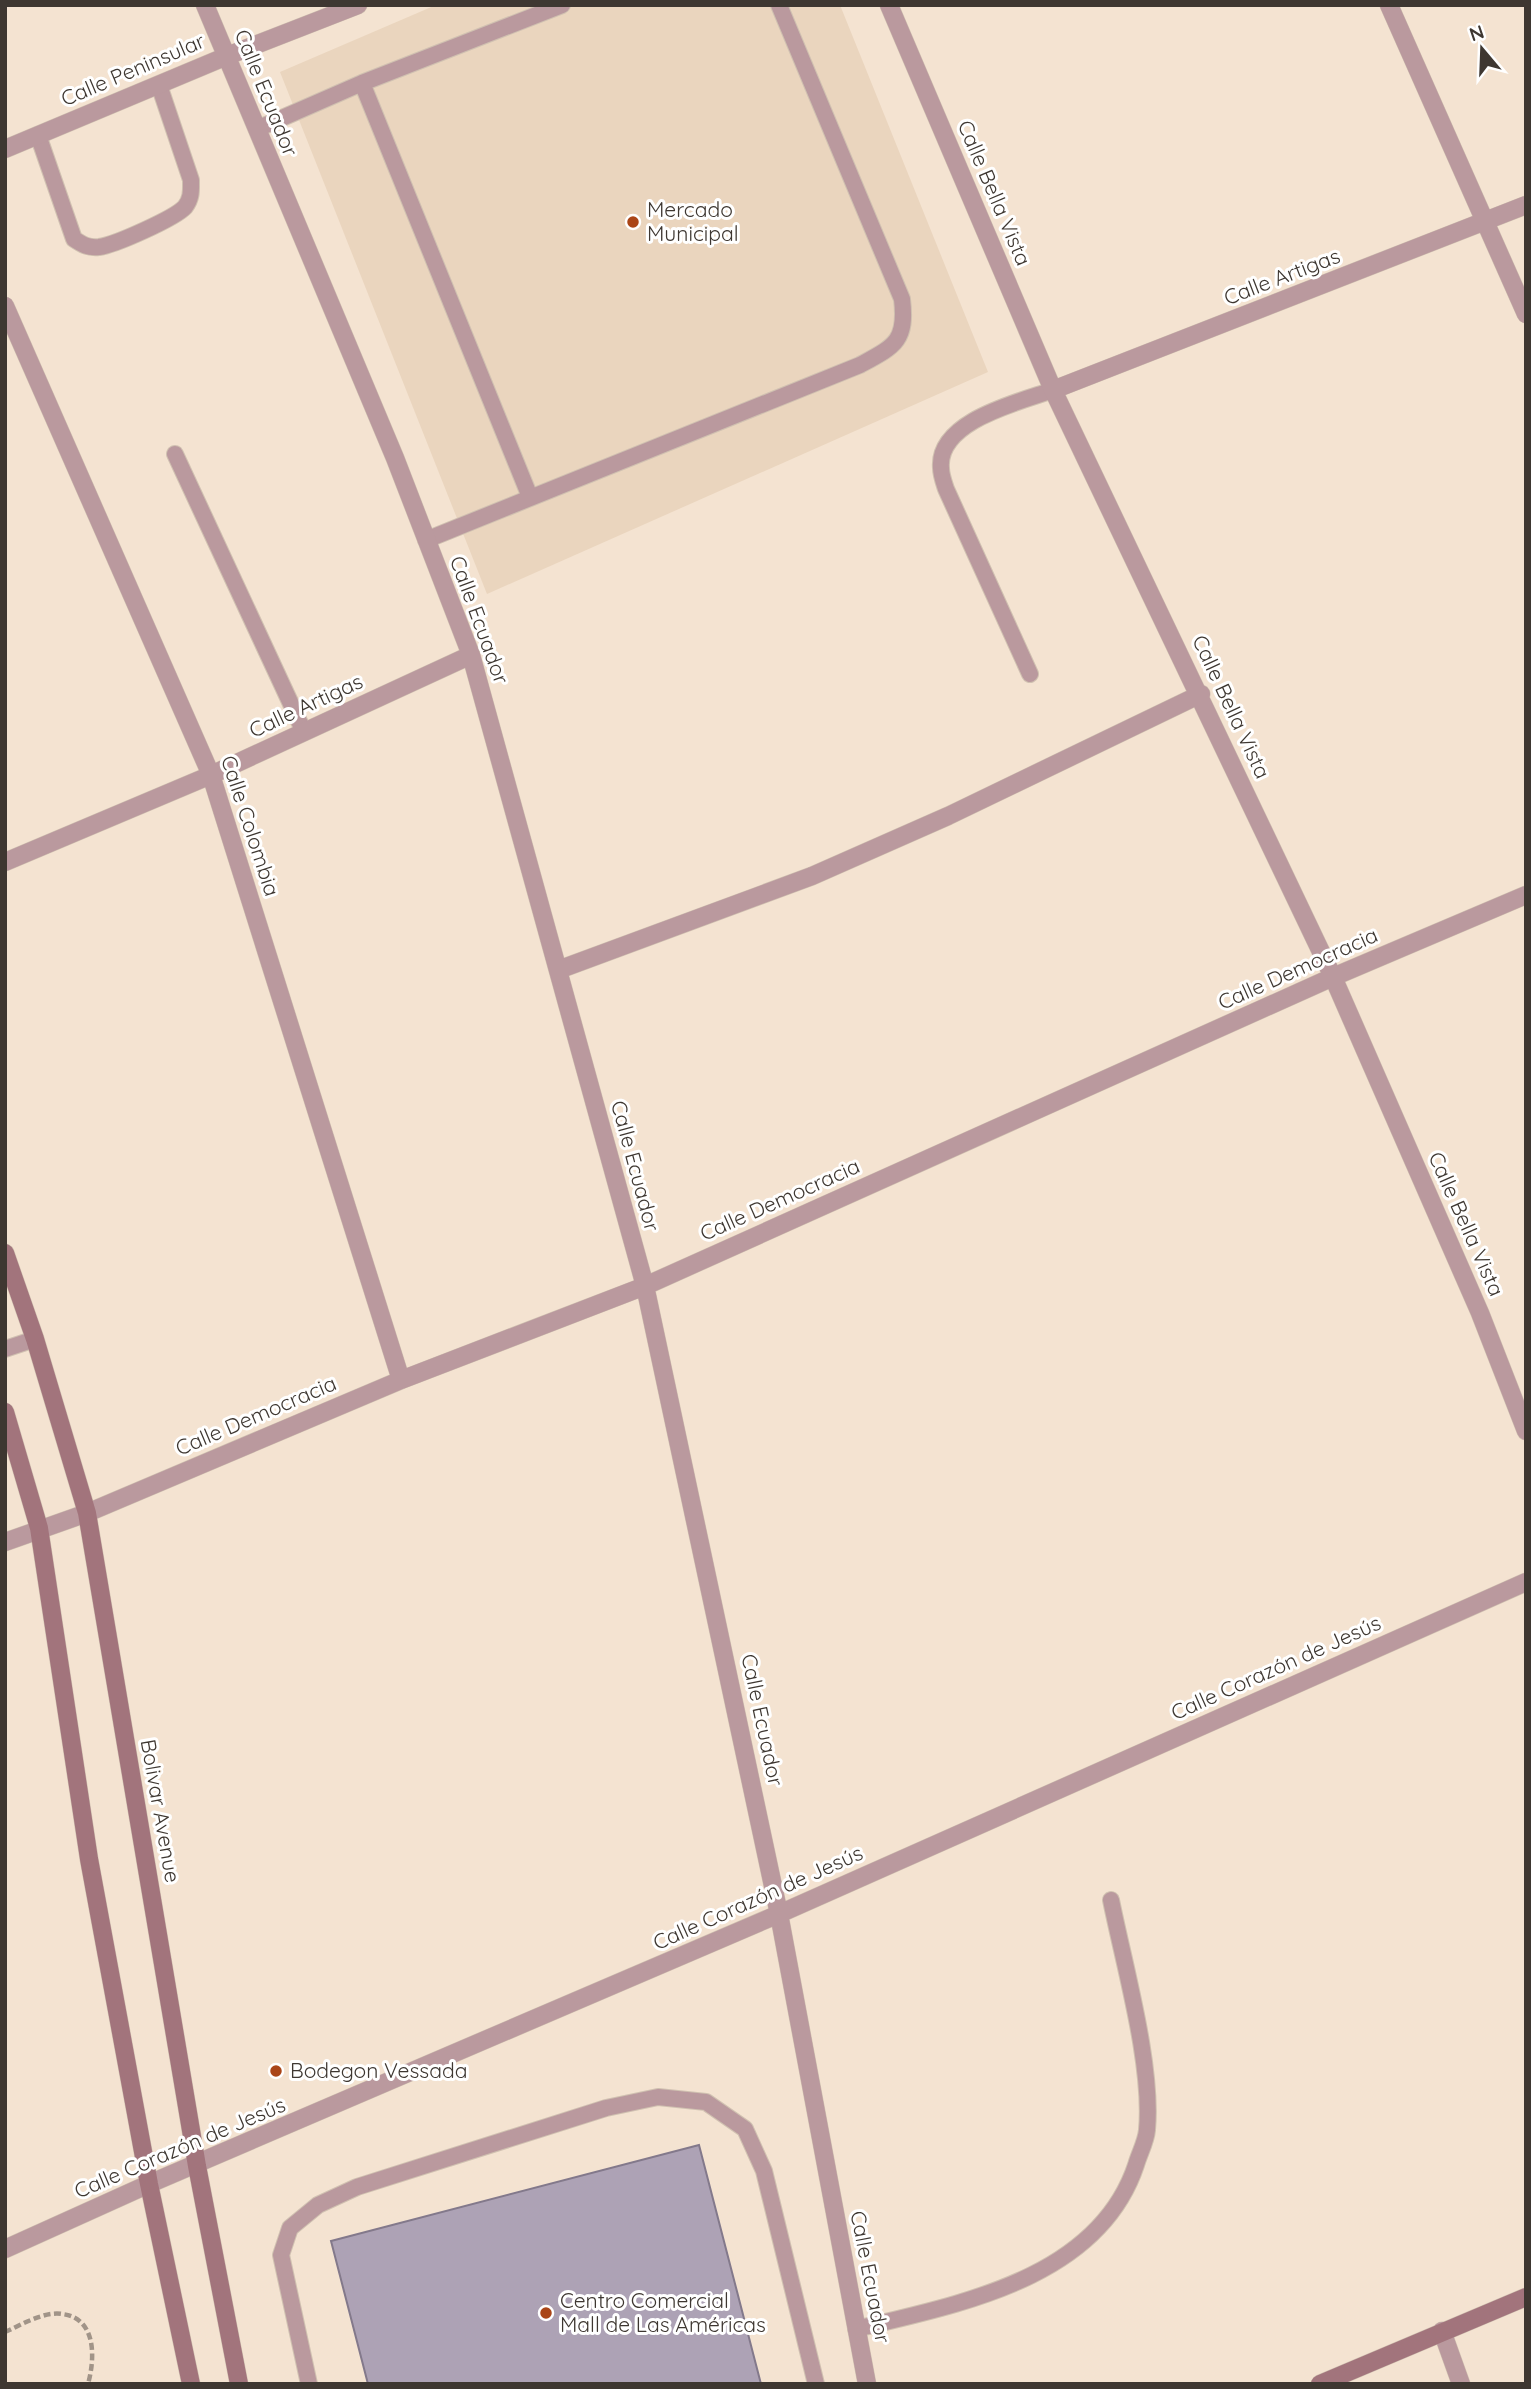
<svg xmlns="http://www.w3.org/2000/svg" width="1531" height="2389" viewBox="0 0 1531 2389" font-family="Quicksand,sans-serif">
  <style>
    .built { fill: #ead5be }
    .building { fill: #ada2b5; stroke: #83798b; stroke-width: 2 }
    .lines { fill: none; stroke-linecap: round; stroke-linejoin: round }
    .lane-casing { stroke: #d0c1b1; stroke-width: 18 }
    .street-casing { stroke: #d0c1b1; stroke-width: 19 }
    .secondary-casing { stroke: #d0c1b1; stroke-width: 19 }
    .path { stroke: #a19488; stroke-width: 4.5; stroke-dasharray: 7 3.5; stroke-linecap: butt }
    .lane { stroke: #ba999e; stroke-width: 16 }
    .street { stroke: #ba999e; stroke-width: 18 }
    .secondary { stroke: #a2747c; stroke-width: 18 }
    .poi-dot { fill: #aa4517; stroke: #fff; stroke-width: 2.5 }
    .labels { text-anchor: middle; stroke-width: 6; stroke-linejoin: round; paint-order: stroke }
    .street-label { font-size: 21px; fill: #3e3731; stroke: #fff }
    .poi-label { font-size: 21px; fill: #3e3731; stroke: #fff; text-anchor: start }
  </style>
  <rect width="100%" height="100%" fill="#f4e3d1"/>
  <path class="built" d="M436,5H840L988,372L487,594L280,72Z"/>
  <path class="building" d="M699,2145L761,2384H368L331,2241Z"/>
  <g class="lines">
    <defs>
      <path id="lane" d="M362,83L530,497
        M257,129L362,83L562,5
        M38,135L74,239C83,245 88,248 99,247C115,245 175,218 185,207C192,198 191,190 191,180L159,85
        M175,454L304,732
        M426,540L860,365C895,346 907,341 902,299L779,5
        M1030,674L946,489C944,483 941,475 941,468C937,421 1019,402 1053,390
        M5,1349L35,1339
        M856,2329C959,2304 1098,2279 1136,2165C1139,2154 1146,2142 1147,2130C1153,2065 1124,1965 1111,1900
        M309,2384L281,2255L290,2228L318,2205L357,2187L606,2108L658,2097L706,2102L745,2129L764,2171L816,2384"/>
      <path id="street" d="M205,5L395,458L471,655L645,1286L779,1914L867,2384
        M889,5L1053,390L1333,977L1480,1313L1526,1431
        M1389,5L1526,314
        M5,149L227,56L358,5
        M5,306L211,775L401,1380
        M1053,390L1526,205
        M5,862L211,775L471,655
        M558,970L812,876L948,816L1201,694
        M5,1542L87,1513L401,1380L645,1286L1333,977L1526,895
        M5,2249L149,2184L779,1914L1526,1582
        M1442,2331L1461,2384"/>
      <path id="secondary" d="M5,1253L35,1339L87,1513L197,2166L239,2384
        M5,1412L39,1528L89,1859L149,2184L191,2384
        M1320,2384L1526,2297"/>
    </defs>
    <use href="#lane" class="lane-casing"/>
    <use href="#street" class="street-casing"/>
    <use href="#secondary" class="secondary-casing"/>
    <path class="path" d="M5,2332C21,2325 44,2311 62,2314C97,2318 95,2359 88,2384"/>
    <use href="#lane" class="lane"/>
    <use href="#street" class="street"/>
    <use href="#secondary" class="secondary"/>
  </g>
  <g class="poi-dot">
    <circle cx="633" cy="222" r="7"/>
    <circle cx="276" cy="2071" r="7"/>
    <circle cx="546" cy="2313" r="7"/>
  </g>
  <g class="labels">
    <g class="street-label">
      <text transform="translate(133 70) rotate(-23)" y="7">Calle Peninsular</text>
      <text transform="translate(266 93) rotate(68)" y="7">Calle Ecuador</text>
      <text transform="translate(994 193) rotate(67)" y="7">Calle Bella Vista</text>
      <text transform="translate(1282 277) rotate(-21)" y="7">Calle Artigas</text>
      <text transform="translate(479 620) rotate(70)" y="7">Calle Ecuador</text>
      <text transform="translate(306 706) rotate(-25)" y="7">Calle Artigas</text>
      <text transform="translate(1231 707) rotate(65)" y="7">Calle Bella Vista</text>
      <text transform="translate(250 826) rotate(72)" y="7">Calle Colombia</text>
      <text transform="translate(1298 969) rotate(-24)" y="7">Calle Democracia</text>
      <text transform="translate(635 1166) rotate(75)" y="7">Calle Ecuador</text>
      <text transform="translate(780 1200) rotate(-24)" y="7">Calle Democracia</text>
      <text transform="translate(1466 1224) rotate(66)" y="7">Calle Bella Vista</text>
      <text transform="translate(256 1416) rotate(-23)" y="7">Calle Democracia</text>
      <text transform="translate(1276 1668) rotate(-24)" y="7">Calle Corazón de Jesús</text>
      <text transform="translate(762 1720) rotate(78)" y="7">Calle Ecuador</text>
      <text transform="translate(160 1811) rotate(80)" y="7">Bolivar Avenue</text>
      <text transform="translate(758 1898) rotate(-24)" y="7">Calle Corazón de Jesús</text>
      <text transform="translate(180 2148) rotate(-23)" y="7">Calle Corazón de Jesús</text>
      <text transform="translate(870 2277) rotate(79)" y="7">Calle Ecuador</text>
    </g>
    <g class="poi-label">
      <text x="647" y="217">Mercado<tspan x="647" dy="24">Municipal</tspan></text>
      <text x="290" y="2078">Bodegon Vessada</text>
      <text x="560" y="2308">Centro Comercial<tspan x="560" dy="24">Mall de Las Américas</tspan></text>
    </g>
  </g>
  <rect width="1531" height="2389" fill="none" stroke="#3e3731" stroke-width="14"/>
  <g transform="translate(1482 49) rotate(341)" stroke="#ffffff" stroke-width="5" paint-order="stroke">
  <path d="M0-5L12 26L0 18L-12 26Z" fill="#3e3731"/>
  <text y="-10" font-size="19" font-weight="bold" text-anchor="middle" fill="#3e3731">N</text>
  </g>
</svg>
